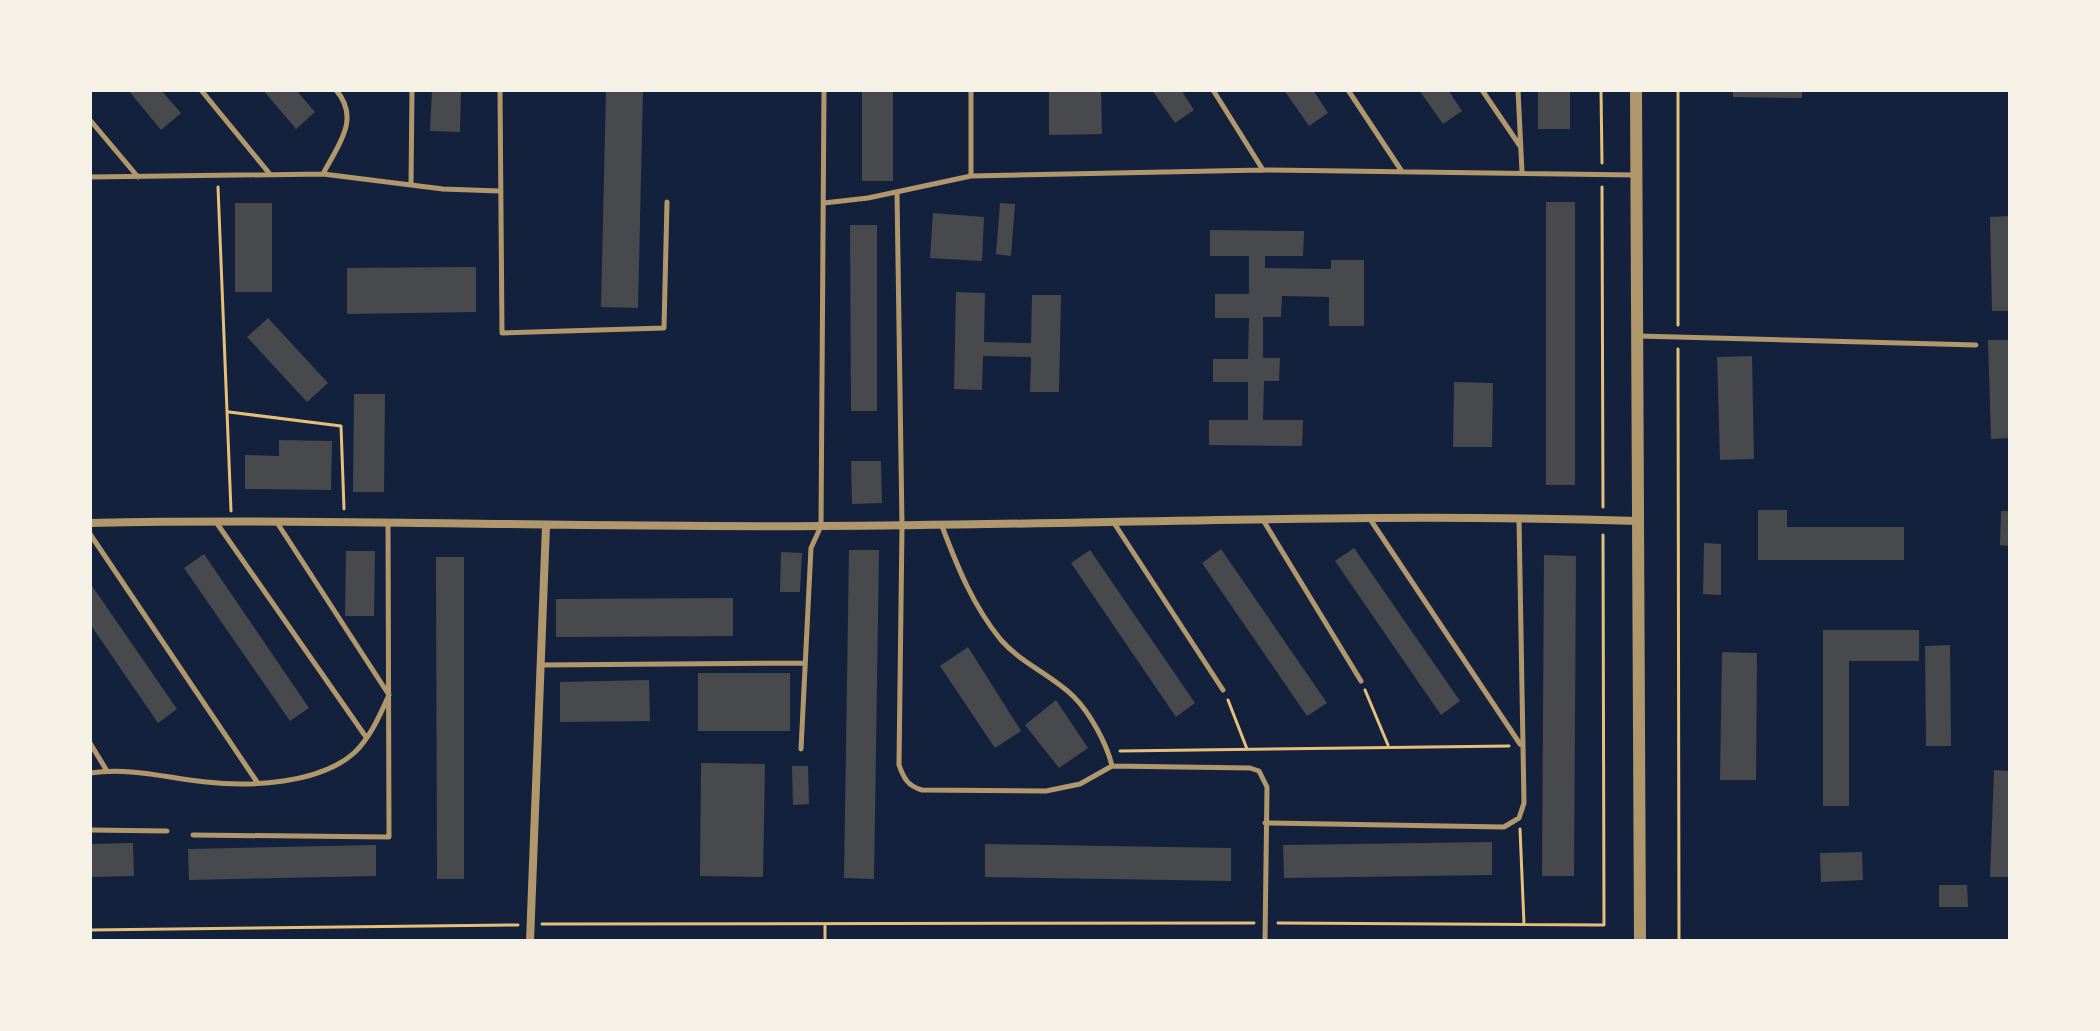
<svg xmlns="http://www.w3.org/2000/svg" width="2100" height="1031" viewBox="0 0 2100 1031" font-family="'Fira Sans',sans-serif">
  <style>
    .building { fill: #48494c }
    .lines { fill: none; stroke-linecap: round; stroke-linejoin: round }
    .path { stroke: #e5c07b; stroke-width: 3 }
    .service { stroke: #b1986c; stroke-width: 5 }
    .minor { stroke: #b1986c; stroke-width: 8 }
    .tertiary { stroke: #b1986c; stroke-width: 12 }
  </style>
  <rect width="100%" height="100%" fill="#14213d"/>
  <path class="building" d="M128,90H161L181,113L161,130Z
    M263,90H296L315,112L296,129Z
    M432,90H461L460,132L430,131Z
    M606,90H643L638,308L601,307Z
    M862,90H893V181H862Z
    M1049,90H1101L1102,134L1049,135Z
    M1152,90H1181L1194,110L1175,123Z
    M1284,90H1313L1328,113L1309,126Z
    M1419,90H1448L1462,111L1443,124Z
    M1538,90H1570V129H1538Z
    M1733,90H1802V98L1733,97Z
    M1546,202H1575V485H1546Z
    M235,203H272V292H235Z
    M1000,203L1015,204L1011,256L996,254Z
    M933,213L984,217L982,261L930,258Z
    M2010,216V311H1992L1990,217Z
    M850,225H877V411H851Z
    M1210,230L1304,231L1303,256H1265V268L1331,269V260H1364V326H1329V297L1282,296L1281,317H1263V358H1280L1279,381H1264L1263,420H1303L1302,446L1209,445V420H1248V382H1213V359H1248L1249,318H1215V294H1249V256H1210Z
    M476,267V312L347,314V268Z
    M956,292L985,293L984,342L1031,343L1032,295H1061L1059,392H1030L1031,357L983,356L982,390L954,389Z
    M268,318L328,383L307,402L247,337Z
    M1988,340H2010V438L1991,439Z
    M1752,356L1754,459L1720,460L1717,357Z
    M1454,382L1493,383L1492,447H1453Z
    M354,394H385L384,492H353Z
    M279,440L332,441L331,490L245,489V455L279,456Z
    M851,461H881L882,503L852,504Z
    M1758,510H1787V527H1904V560H1758Z
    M2001,511H2010V546L2000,545Z
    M1704,543L1721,544V595L1703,594Z
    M1354,548L1460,701L1441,715L1335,561Z
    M1221,549L1327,703L1307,716L1202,563Z
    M849,550H879L874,879L844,878Z
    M1090,550L1195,703L1176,717L1071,563Z
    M346,551H375L374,616H345Z
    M781,552L802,553L800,592H780Z
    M204,554L309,708L290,721L184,568Z
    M1544,555L1576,556L1574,876H1542Z
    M436,557H464V879H437Z
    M90,583L177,709L158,723L90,624Z
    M733,598V636L556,637V599Z
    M1823,630H1919V661H1849V806H1823Z
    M1950,645L1951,746H1926L1925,646Z
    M968,647L1021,731L995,748L940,666Z
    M1722,652L1757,653L1756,780H1720Z
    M698,673H790V731H698Z
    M649,680L650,721L560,722V682Z
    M1056,700L1088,748L1059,768L1025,725Z
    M701,763L765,764L763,877L700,876Z
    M792,766H808L809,804L793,805Z
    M1994,770L2010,771V877H1990Z
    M1492,842V875L1284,878L1283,845Z
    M133,843L134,876L90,877V844Z
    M985,844L1231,848V881L985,877Z
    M376,845V876L189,880L188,849Z
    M1862,852L1863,880L1821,882L1820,853Z
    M1939,885H1967L1968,907H1939Z"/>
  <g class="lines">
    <path class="path" d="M1601,90L1602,163
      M1678,90V325
      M218,187L231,511
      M1602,187L1603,507
      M1678,349L1679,941
      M229,412L341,426L344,509
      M1365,690L1388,745
      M1228,700L1247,749
      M1120,751L1509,746
      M1520,829L1524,924
      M1278,923L1604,925L1603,535
      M542,924L1254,923
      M90,930L518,925
      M825,941V924"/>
    <path class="service" d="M201,90L269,173
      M500,90L502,333L664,328L667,202
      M971,90V176
      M1213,90L1263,170
      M1348,90L1401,170
      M1482,90L1520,146
      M1518,90L1522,172
      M90,120L138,177
      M323,174C338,145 361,119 336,90
      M90,177L323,174L443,189L499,191
      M411,185L412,90
      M897,193L902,526L899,765C904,779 908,786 922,790L1046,791L1080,784L1112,766L1250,768L1259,771L1267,787L1265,941
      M824,203L868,198L971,176L1263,170L1636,175
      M1638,336L1976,345
      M1370,519L1520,744
      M1263,520L1361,681
      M216,522L366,737
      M1114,523L1223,690
      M942,526C957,566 973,606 1001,640C1022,664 1052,675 1074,697C1090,713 1107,744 1112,766
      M90,534L257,782
      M542,665L805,663
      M90,743L107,771
      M801,749L811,548L821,526L824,90
      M90,773C130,767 167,778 206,782C250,787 319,784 354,753C370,738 380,715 389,695L276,521
      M1265,823L1504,827L1519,818L1524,803L1519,519
      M90,830L167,831
      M193,835L389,837L388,523"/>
    <path class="minor" d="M90,523C334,518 577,528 821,526C1093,525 1365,512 1638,521
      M530,941L546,526"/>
    <path class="tertiary" d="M1636,90L1640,941"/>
  </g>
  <rect width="2100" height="1031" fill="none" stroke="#f6f1e7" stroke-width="184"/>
</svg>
